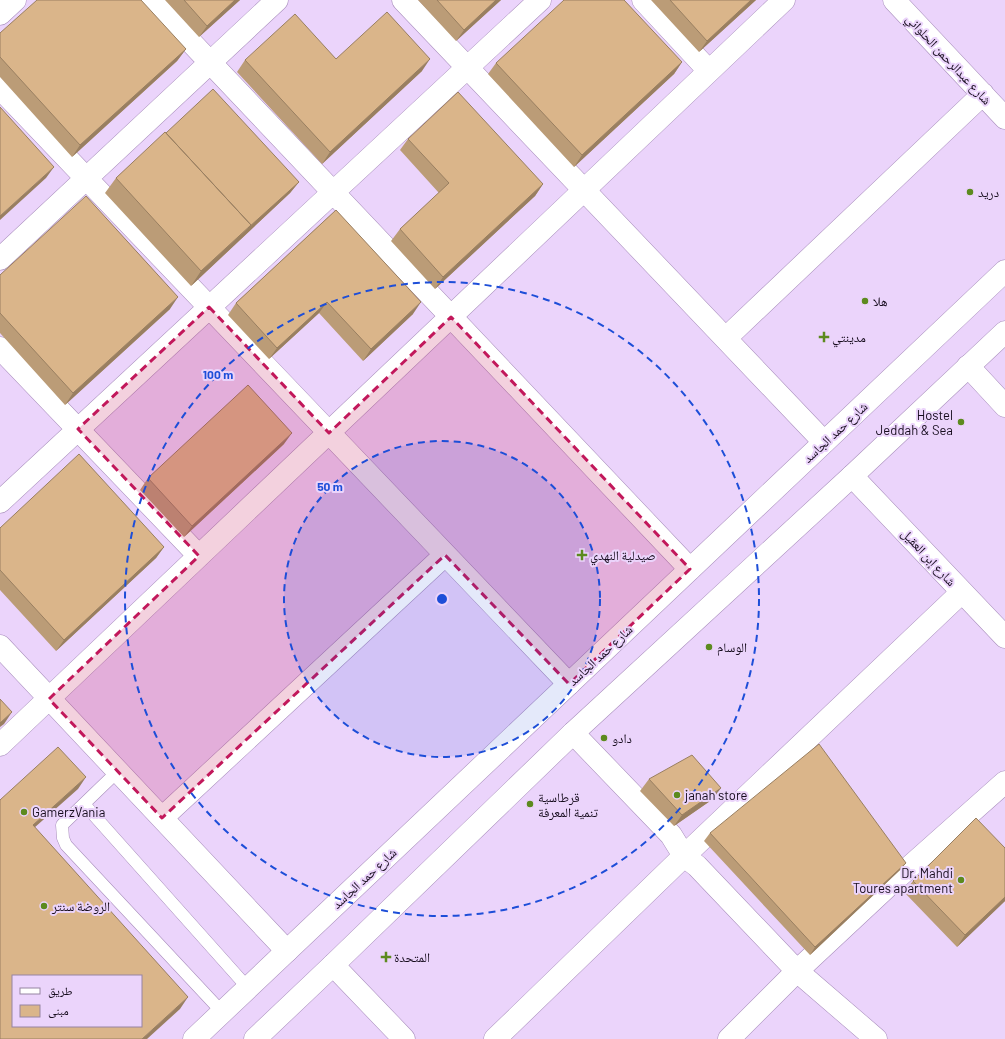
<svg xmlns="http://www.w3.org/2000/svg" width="1005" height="1039" viewBox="0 0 1005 1039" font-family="Barlow,'Noto Naskh Arabic',sans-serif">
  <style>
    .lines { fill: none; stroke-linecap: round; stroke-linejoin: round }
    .service-casing { stroke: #a88ebc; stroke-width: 13 }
    .minor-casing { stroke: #a88ebc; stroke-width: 23 }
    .tertiary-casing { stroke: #a88ebc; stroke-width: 23 }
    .service { stroke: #fff; stroke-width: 12 }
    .minor { stroke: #fff; stroke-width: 22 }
    .tertiary { stroke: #fff; stroke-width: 22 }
    .wall { fill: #bb9c77 }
    .shaded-wall { fill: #997f61 }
    .building { fill: #dab58a; stroke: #997f61; fill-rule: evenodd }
    .marked { fill: #c2185b; fill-opacity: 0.2; stroke: #c2185b; stroke-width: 3; stroke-dasharray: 8 5; stroke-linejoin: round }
    .ring { fill: none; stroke: #1d4ed8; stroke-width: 2; stroke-dasharray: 7 5 }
    .poi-dot { fill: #5c8a1e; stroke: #ebd4fb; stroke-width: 1.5 }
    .labels { text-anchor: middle; stroke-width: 4; stroke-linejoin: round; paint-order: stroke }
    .street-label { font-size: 13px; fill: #160c1d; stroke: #ebd4fb }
    .poi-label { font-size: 13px; fill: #160c1d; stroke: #ebd4fb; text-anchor: start }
    .centre { fill: #1d4ed8; stroke: #ebd4fb; stroke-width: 2 }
    .ring-label { font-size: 12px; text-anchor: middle; font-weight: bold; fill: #1d4ed8; stroke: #ebd4fb; stroke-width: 4; stroke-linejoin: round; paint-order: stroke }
  </style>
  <rect width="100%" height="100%" fill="#ebd4fb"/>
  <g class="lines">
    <defs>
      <path id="service" d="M118,771L62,825L63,838L66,845L222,1012
        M84,804L248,988"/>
      <path id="minor" d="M151,0L690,569
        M403,0L824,442
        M643,0L709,71
        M894,0L1005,118
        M0,14L15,0
        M0,88L569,684
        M0,259L277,0
        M726,338L983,94
        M0,348L199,556
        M968,366L1005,406
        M852,476L1005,637
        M0,502L540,0
        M0,646L287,951
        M573,733L671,835L684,856L697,866L797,971L876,1039
        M0,745L784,0
        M162,818L445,555
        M333,965L404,1039
        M495,1039L684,856L962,592
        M729,1039L797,971L888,886L1005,782"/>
      <path id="tertiary" d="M194,1039L1005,271
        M255,1039L333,965L573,733L852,476L1005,332"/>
    </defs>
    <use href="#service" class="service-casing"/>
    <use href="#minor" class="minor-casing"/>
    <use href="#tertiary" class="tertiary-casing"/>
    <use href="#service" class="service"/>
    <use href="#minor" class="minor"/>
    <use href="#tertiary" class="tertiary"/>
  </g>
  <path class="wall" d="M165,0H240L199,37Z
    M418,0H501L456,41Z
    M651,0H756L699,52Z
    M0,33L186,49L177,61L72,157L0,77Z
    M245,60L422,71L322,164L237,72Z
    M682,62L674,74L574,167L488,74L496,63Z
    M166,133L299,182L290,193L191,286L105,193L116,178Z
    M408,139L543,184L535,196L435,289L391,241L400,229L439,193L400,150Z
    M336,210L413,314L363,361L319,313L269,359L228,315L236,303Z
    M0,275L170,309L65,405L0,333Z
    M284,444L184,537L140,490L148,478Z
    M0,528L164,547L156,558L56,651L0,590Z
    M649,779L713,799L674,826L640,791Z
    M710,833L906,863L900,870L810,955L704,841Z
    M1005,848V901L957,947L904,892L913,881Z"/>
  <path class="shaded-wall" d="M235,0H240L199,37L207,26Z
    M496,0H501L456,41L464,30Z
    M751,0H756L699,52L707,41Z
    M186,49L177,61L72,157L80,145Z
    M430,59L422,71L322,164L330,152Z
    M682,62L674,74L574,167L582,155Z
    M54,167L46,178L0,220V216Z
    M299,182L290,193L191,286L201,271Z
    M543,184L535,196L435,289L443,277Z
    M178,297L170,309L65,405L73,393Z
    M327,302L319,313L269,359L277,348Z
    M421,302L413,314L363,361L371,349Z
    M292,433L284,444L184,537L192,526Z
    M164,547L156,558L56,651L64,640Z
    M12,712L4,724L0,727V723Z
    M86,777L78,789L25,836L33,825Z
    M721,788L713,799L674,826L682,815Z
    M906,863L900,870L810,955L815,947Z
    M1005,897V901L957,947L965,935Z
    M188,997L180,1009L147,1039H142Z"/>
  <path class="building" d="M37,0H141L186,49L80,145L0,57V33Z
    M184,0H235L207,26Z
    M437,0H496L464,30Z
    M564,0H624L682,62L582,155L496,63Z
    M670,0H751L707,41Z
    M387,12L430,59L330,152L245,60L295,14L336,59Z
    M213,89L299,182L248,228L251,225L166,133Z
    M458,92L543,184L443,277L400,229L449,183L408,139Z
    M0,107L54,167L0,216Z
    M165,132L251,225L201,271L116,178Z
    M86,196L178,297L73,393L0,313V275Z
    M336,210L421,302L371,349L327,302L277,348L236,303Z
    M248,385L292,433L192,526L148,478Z
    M79,454L164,547L64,640L0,570V528Z
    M0,699L12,712L0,723Z
    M819,744L906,863L815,947L710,833Z
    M58,747L86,777L33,825L188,997L142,1039H0V800ZM13,976H141V1026H13Z
    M692,755L721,788L682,815L649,779Z
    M976,818L1005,848V897L965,935L913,881Z"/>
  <path class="marked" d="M209,307L329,433L451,317L690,569L569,684L445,555L162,818L49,699L199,556L78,429Z"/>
  <circle cx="442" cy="599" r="158" fill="#1d4ed8" fill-opacity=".12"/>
  <g class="ring">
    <circle cx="442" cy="599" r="158"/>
    <circle cx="442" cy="599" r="317"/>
  </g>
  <g class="poi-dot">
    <circle cx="970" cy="192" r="4"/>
    <circle cx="865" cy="301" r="4"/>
    <path d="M822 331h4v4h4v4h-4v4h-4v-4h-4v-4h4z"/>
    <circle cx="961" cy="422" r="4"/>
    <path d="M580 549h4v4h4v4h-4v4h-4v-4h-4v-4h4z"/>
    <circle cx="709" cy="647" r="4"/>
    <circle cx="604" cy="738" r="4"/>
    <circle cx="677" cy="795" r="4"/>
    <circle cx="530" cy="804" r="4"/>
    <circle cx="24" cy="812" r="4"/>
    <circle cx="961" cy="880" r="4"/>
    <circle cx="44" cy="906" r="4"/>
    <path d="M384 951h4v4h4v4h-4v4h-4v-4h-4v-4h4z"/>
  </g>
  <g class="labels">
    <g class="street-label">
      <text transform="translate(949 59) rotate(47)" y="5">شارع عبدالرحمن الحلواني</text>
      <text transform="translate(835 432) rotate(-43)" y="5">شارع حمد الجاسد</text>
      <text transform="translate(929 557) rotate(47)" y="5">شارع إبن العقيل</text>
      <text transform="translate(600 655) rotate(-43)" y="5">شارع حمد الجاسد</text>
      <text transform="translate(364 878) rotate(-43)" y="5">شارع حمد الجاسد</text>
    </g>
    <g class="poi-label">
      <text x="978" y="197">دريد</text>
      <text x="873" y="306">هلا</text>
      <text x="832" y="342">مدينتي</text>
      <text x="953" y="420" text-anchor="end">Hostel<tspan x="953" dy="15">Jeddah &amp; Sea</tspan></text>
      <text x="590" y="560">صيدلية النهدي</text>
      <text x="717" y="652">الوسام</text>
      <text x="612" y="743">دادو</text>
      <text x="685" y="800">janah store</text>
      <text x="538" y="802">قرطاسية<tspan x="538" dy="15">تنمية المعرفة</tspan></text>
      <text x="32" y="817">GamerzVania</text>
      <text x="953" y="878" text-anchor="end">Dr. Mahdi<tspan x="953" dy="15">Toures apartment</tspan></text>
      <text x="52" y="911">الروضة سنتر</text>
      <text x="394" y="962">المتحدة</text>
    </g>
  </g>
  <circle cx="442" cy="599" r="6" class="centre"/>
  <g class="ring-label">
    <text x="218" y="379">100 m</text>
    <text x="330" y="491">50 m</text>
  </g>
  <rect x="12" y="975" width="130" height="52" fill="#ebd4fb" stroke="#9684a2"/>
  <rect x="20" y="988" width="20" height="6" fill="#ffffff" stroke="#9684a2"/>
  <text x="48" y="995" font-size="12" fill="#160c1d">طريق</text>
  <rect x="20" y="1005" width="20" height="12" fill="#dab58a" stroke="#9684a2"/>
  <text x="48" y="1015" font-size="12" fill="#160c1d">مبنى</text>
</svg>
